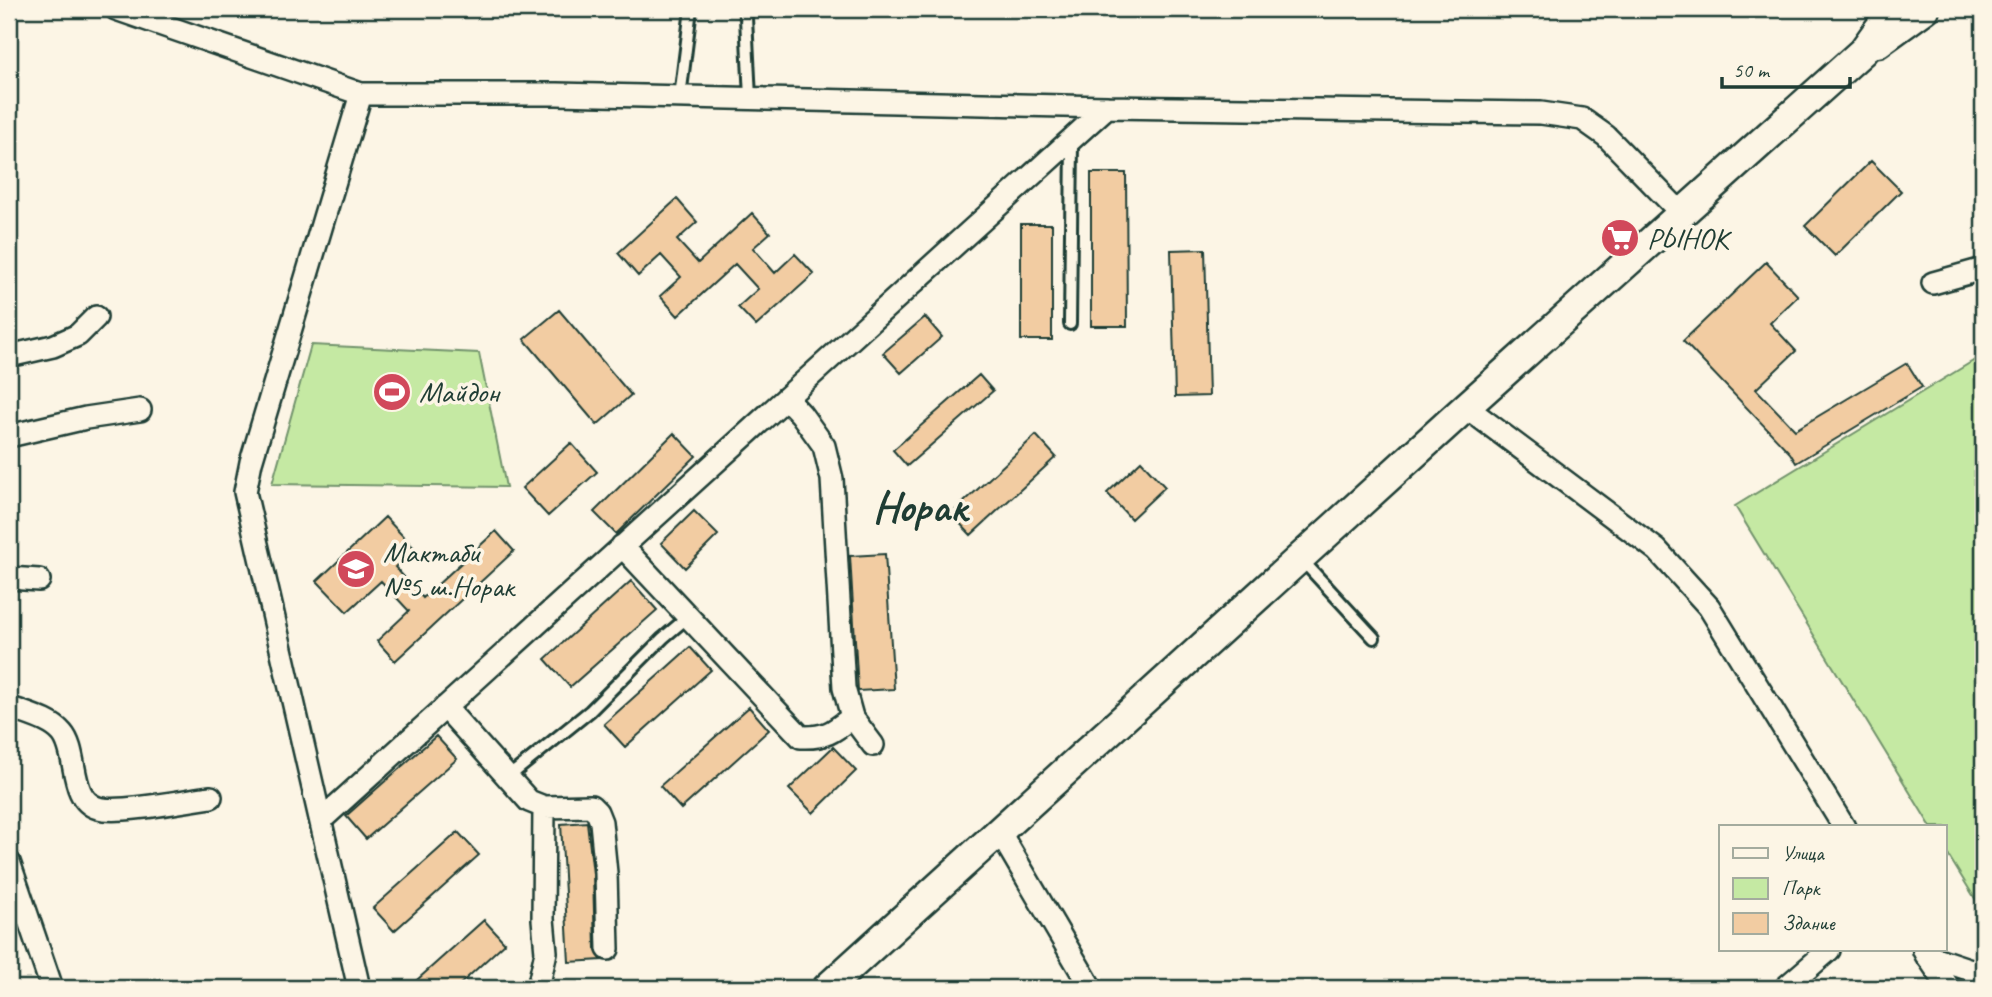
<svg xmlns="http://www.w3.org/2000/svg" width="1992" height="997" viewBox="0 0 1992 997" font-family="Caveat,sans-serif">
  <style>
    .green { fill: #c5e9a3; stroke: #72936c; stroke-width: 2 }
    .building { fill: #f2cca2; stroke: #1f3d34; stroke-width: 2 }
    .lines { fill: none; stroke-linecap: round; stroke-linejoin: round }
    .lane-casing { stroke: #1f3d34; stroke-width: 16 }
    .street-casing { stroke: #1f3d34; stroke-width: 26 }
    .secondary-casing { stroke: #1f3d34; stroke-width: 33 }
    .lane { stroke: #fcf5e5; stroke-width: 10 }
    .street { stroke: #fcf5e5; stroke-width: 21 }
    .secondary { stroke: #fcf5e5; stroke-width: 28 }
    .labels { text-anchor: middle; stroke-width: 7; stroke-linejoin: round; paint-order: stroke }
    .poi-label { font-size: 30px; fill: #1f3d34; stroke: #fcf5e5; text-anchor: start }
    .town-label { font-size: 44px; font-weight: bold; fill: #1f3d34; stroke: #fcf5e5 }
  </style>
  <rect width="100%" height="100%" fill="#fcf5e5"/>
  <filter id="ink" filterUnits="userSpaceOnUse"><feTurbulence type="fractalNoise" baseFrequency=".0143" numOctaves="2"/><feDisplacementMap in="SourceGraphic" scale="14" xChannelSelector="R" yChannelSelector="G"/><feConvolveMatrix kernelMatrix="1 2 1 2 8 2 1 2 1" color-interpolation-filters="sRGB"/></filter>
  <g filter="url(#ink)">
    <path class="green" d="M311,345L479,353L506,487L272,484Z
      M1983,355V909L1982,910L1945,850V827H1931L1735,506Z"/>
    <path class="building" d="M1871,161L1901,191L1835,256L1805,226Z
      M1091,173H1126L1127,326H1091Z
      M677,199L697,222L677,240L698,263L752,213L770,233L753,248L775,273L795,254L814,274L756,326L738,307L758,289L735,264L678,316L660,296L681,277L661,255L638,276L618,253Z
      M1021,224H1052V340H1021Z
      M1205,249L1209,396L1175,397L1171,250Z
      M1766,262L1798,296L1770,323L1796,351L1756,389L1795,430L1907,363L1922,387L1796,463L1790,453L1683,341Z
      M559,310L631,395L597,425L524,339Z
      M925,317L942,337L901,373L883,353Z
      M979,375L993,391L907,466L893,450Z
      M674,433L696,456L616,534L594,512Z
      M1036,435L1056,457L971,535L951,514Z
      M571,443L597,472L548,516L522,488Z
      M1141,461L1165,487L1131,519L1107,493Z
      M694,511L718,535L685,568L661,543Z
      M385,517L415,549L395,567L423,598L496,531L514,551L395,661L377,641L409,611L381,581L347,612L317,581Z
      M885,554L894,689L858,691L850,556Z
      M631,581L657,610L570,687L545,659Z
      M690,647L711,670L625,747L604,724Z
      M749,707L769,730L681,809L660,786Z
      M436,736L457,759L366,839L346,816Z
      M833,747L856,771L813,813L789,789Z
      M587,822L593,874L595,949L602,960L569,962L561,824Z
      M458,832L479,855L394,931L373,908Z
      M484,920L505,943L456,988H408Z"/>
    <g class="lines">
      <defs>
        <path id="lane" d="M743,9L746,18L750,98
          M680,97L691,9
          M1070,324L1072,142
          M1302,560L1374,638
          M507,778L590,711L663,638L689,616"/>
        <path id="street" d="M116,9L361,94H557L1107,107L1541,113L1582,119L1606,136L1683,215
          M1933,283L1983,269
          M9,356L53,346L78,335L96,317
          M786,398L801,414L824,446L832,479L844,688L852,717L873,745
          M1466,407L1657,550L1709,607L1844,827
          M9,436L86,418L140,410
          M622,546L801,737C826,738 833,732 852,717
          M9,578L39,580
          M9,707C25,714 50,719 62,733C79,752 68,799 98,808C119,814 187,800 211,797
          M445,707L529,801L544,807L591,806L597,812L601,822L606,873L608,949
          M321,820L1107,107
          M999,831L1091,988
          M9,862L52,988
          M1924,951L1949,988
          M1926,955L1983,974
          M359,988L245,492L251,462L361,94
          M538,988L546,952L543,919L544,807
          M1785,988L1829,950"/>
        <path id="secondary" d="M1878,43L1925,9
          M827,988L1466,407L1863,51L1893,9"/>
      </defs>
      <use href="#lane" class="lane-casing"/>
      <use href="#street" class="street-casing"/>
      <use href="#secondary" class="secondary-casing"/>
      <use href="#lane" class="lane"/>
      <use href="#street" class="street"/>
      <use href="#secondary" class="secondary"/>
    </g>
  </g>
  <defs>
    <symbol id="supermarket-disc" viewBox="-11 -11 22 22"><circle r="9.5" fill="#d1495b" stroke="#fcf5e5"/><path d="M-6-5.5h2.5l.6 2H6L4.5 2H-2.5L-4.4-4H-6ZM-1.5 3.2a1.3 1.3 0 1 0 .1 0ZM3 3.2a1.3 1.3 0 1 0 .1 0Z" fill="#fff"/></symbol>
    <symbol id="stadium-disc" viewBox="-11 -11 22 22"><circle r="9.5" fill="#d1495b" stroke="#fcf5e5"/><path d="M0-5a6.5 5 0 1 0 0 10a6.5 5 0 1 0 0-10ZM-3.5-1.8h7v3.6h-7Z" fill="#fff"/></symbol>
    <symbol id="school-disc" viewBox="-11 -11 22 22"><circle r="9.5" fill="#d1495b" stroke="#fcf5e5"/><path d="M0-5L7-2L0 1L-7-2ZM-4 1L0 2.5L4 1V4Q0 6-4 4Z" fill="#fff"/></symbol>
  </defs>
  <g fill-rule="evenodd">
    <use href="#supermarket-disc" x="1598" y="216" width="44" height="44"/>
    <use href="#stadium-disc" x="370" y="370" width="44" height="44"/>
    <use href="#school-disc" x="334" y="547" width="44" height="44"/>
  </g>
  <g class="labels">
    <g class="poi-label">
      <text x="1647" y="248">РЫНОК</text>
      <text x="419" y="402">Майдон</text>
      <text x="383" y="562">Мактаби<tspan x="383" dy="34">№5 ш.Норак</tspan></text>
    </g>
    <g class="town-label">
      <text x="920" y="521">Норак</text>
    </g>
  </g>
  <rect width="1992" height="997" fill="none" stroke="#fcf5e5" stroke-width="35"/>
  <rect x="18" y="18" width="1957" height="962" fill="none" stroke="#1f3d34" stroke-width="2.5" filter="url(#ink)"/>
  <rect x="1719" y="825" width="228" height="126" fill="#fcf5e5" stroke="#a4ab9e" stroke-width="2"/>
  <rect x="1733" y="848" width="35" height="10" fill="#fcf5e5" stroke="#a4ab9e" stroke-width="2"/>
  <text x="1782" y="860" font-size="21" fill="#1f3d34">Улица</text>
  <rect x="1733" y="878" width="35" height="21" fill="#c5e9a3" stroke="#a4ab9e" stroke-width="2"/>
  <text x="1782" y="895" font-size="21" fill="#1f3d34">Парк</text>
  <rect x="1733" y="913" width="35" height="21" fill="#f2cca2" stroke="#a4ab9e" stroke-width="2"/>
  <text x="1782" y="930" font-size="21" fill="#1f3d34">Здание</text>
  <path d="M1722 77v10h128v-10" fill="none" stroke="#1f3d34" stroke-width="3.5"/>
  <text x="1733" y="77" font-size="21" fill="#1f3d34" stroke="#fcf5e5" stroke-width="5" paint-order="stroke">50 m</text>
</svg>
